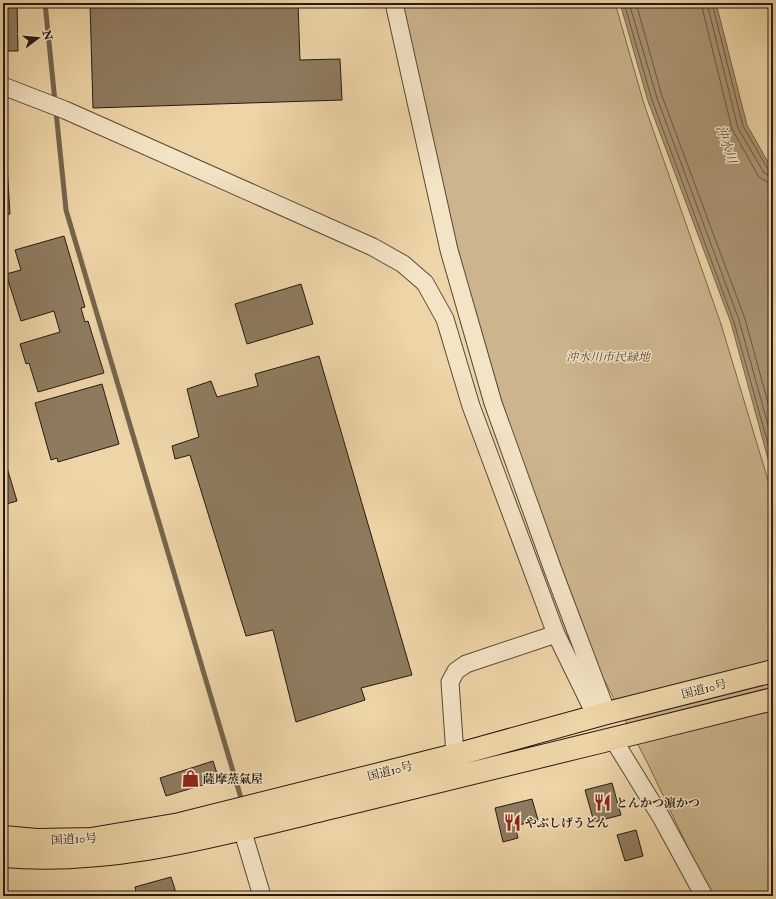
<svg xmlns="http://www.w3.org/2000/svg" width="776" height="899" viewBox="0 0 776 899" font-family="'IM FELL Double Pica','Noto Serif JP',serif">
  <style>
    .green { fill: #ccb58e; stroke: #79684f }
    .water { fill: #aa9574; stroke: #75644c }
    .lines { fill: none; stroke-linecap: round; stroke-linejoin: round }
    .shore { stroke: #685842; stroke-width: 1 }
    .stream { stroke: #75644c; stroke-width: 5 }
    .building { fill: #8e7b5f; stroke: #261a10 }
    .minor-casing { stroke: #584936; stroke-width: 19 }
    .highway-casing { stroke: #261a10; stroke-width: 24 }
    .minor { stroke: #f4e4c6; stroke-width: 17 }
    .highway { stroke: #eed5a8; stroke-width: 22 }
    .labels { text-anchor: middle; stroke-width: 3; stroke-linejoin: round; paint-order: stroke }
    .park-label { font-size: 12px; font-style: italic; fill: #584836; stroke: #f4e4c6 }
    .street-label { font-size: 12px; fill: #261a10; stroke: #f4e4c6 }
    .poi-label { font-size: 12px; font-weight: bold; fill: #261a10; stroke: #f4e4c6; text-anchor: start }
    .water-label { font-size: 13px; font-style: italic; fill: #5b4b38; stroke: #f4e4c6 }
  </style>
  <rect width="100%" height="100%" fill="#eed5a8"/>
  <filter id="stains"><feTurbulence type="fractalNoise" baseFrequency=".005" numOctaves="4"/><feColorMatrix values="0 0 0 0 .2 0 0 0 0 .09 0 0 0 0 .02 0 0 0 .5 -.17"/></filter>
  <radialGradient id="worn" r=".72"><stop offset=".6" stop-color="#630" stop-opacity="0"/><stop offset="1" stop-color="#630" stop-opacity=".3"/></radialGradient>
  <path class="green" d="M399,3H615L644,104L721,324L773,497V896H711L648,764L600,672L487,367L438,181Z"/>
  <path class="water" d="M620,3H716L747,125L773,171V477L731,323L648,101Z"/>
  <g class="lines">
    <path class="shore" d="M624,3L652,100L734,322L773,462
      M629,3L657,98L739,320L773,443
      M636,3L662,96L745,319L773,421
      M701,3L732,129L759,177L765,181L773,183
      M707,3L738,128L764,173L773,177
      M712,3L743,126L768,169L773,172"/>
    <path class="stream" d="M45,3L66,210L241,798"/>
  </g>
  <path class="building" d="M3,3H17L18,51H3Z
    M90,3H298L300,60L340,59L342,100L93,108Z
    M3,101L10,214L3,215Z
    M64,236L85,307L81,308L85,322L88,321L104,373L38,392L29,363L26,364L20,344L60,332L54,311L21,321L6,274L21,270L15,250Z
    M301,284L313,324L247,344L235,304Z
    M319,356L412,675L361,688L365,700L296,722L273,630L246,636L190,455L175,459L172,446L199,437L187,389L211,381L217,397L258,386L255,374Z
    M102,384L119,444L58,462L57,458L51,460L35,403Z
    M3,461H5L17,501L3,505Z
    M213,761L219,780L166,796L160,778Z
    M612,783L621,815L594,822L585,790Z
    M532,799L538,820L515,826L518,838L503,842L495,808Z
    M636,830L643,856L625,861L617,835Z
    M171,877L177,896H137L135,887Z
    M496,891L497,896H478Z"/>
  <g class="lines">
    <defs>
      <path id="minor" d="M394,3L449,250L493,403L553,570L607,713
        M3,86L65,110L373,247L403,264L425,283L445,319L471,406L556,634L596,716
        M613,739L661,817L704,896
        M457,766L455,755L450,682L456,671L466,664L556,634
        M242,829L262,896"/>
      <path id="highway" d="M3,837L37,840L91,839L180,824L455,755L607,713L773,671
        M3,856C117,866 229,832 338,806C484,771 628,735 773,699"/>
    </defs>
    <use href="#minor" class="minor-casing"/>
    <use href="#highway" class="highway-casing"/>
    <use href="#minor" class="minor"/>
    <use href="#highway" class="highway"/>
  </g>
  <defs>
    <symbol id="shop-bare" viewBox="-9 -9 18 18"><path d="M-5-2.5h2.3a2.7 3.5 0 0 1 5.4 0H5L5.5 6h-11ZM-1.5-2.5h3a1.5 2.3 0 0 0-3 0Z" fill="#8f2418" stroke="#f4e4c6" stroke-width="2.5" paint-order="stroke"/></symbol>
    <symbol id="restaurant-bare" viewBox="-9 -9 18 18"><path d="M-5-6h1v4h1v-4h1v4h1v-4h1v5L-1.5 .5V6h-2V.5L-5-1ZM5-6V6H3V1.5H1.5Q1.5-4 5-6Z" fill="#8f2418" stroke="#f4e4c6" stroke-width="2.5" paint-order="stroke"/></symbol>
  </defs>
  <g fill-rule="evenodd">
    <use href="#shop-bare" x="178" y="766" width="25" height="25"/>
    <use href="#restaurant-bare" x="590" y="790" width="25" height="25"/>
    <use href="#restaurant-bare" x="500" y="810" width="25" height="25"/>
  </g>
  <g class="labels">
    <g class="park-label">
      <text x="608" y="361">沖水川市民緑地</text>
    </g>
    <g class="street-label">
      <text transform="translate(704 689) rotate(-14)" y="4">国道10号</text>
      <text transform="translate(390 771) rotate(-14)" y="4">国道10号</text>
      <text transform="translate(74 839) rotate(-3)" y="4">国道10号</text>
    </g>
    <g class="poi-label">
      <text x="203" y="783">薩摩蒸氣屋</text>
      <text x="616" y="807">とんかつ濵かつ</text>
      <text x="525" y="827">やぶしげうどん</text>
    </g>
    <g class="water-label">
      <text transform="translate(727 144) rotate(72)" y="5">沖水川</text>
    </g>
  </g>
  <rect width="776" height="899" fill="none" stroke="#eed5a8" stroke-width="16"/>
  <rect x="4" y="4" width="768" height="891" fill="none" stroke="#261a10" stroke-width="2"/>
  <rect x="8" y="8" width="760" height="883" fill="none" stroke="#261a10"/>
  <g transform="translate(38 38) rotate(74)" stroke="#f4e4c6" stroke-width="3" paint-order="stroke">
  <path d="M0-3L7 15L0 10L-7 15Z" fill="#261a10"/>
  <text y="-6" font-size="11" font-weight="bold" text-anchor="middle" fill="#261a10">N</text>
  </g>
  <rect width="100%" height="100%" filter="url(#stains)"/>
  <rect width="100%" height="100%" fill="url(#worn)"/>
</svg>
